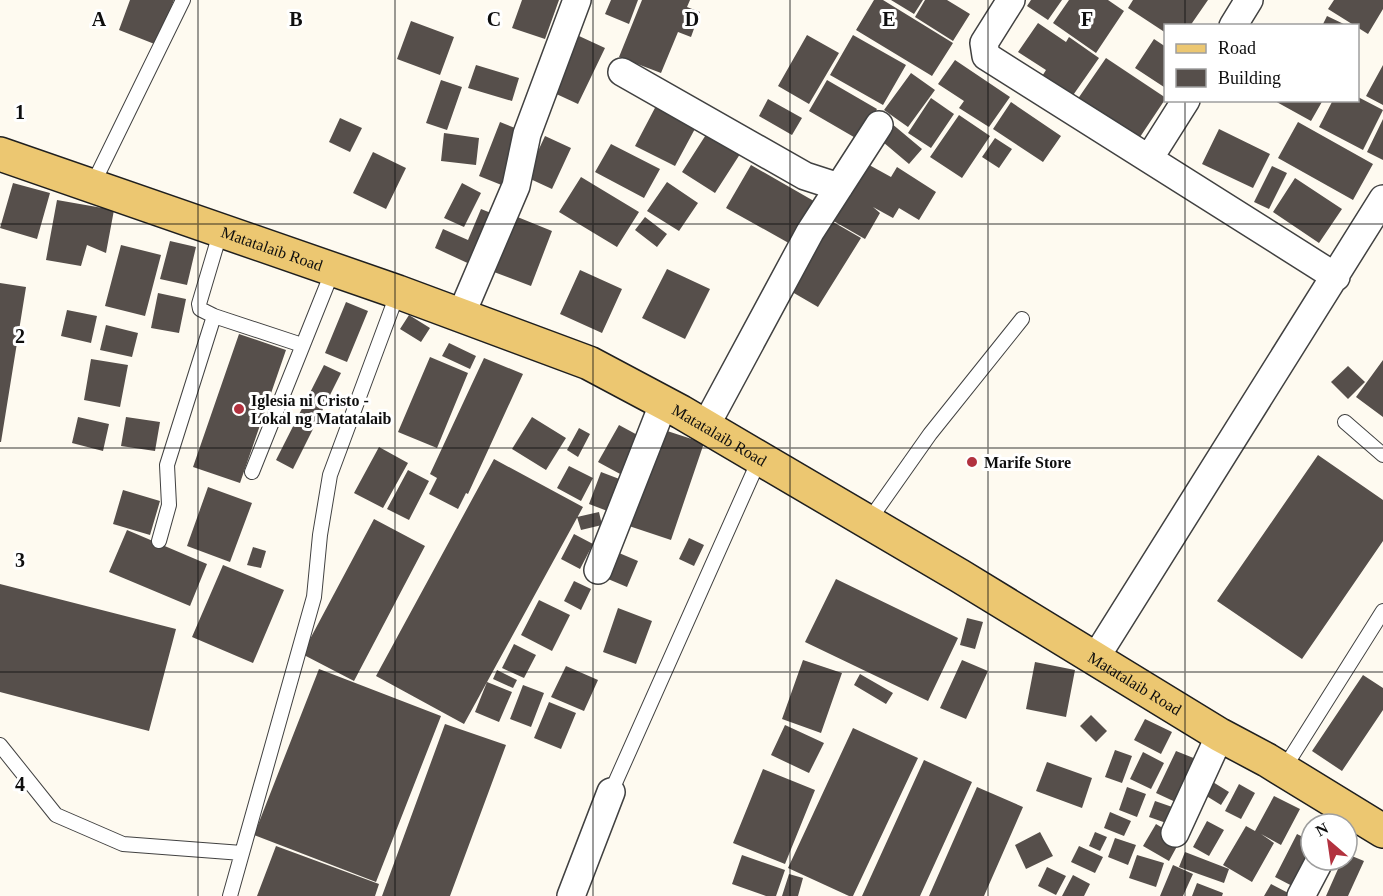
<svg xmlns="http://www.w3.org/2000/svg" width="1383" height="896" viewBox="0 0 1383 896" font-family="'Times New Roman',serif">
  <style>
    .building { fill: #564f4b }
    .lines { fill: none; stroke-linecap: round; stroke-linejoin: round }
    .lane-casing { stroke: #414141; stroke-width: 16 }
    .street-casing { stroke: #414141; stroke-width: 30 }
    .primary-casing { stroke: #1f1f1f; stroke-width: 36 }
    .lane { stroke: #fff; stroke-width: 14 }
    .street { stroke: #fff; stroke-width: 27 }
    .primary { stroke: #ecc771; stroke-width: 33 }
    .grid { fill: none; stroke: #0e0e0e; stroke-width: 1.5; stroke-opacity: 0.55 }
    .poi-dot { fill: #b2323f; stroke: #fff; stroke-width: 2 }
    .labels { text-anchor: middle; stroke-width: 6; stroke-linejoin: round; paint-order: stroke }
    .street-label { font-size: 16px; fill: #0e0e0e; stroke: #fff }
    .poi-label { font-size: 16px; font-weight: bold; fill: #0e0e0e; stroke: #fff; text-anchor: start }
    .grid-label { font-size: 20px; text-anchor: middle; font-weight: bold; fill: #0e0e0e; stroke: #fff; stroke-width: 6; stroke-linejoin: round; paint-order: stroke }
  </style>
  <rect width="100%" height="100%" fill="#fefaf0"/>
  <path class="building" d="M130,0H174L157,45L119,30Z
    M522,0H559L545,39L512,28Z
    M611,0H638L629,24L605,14Z
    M642,0H690L687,7L700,12L691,37L678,32L661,73L619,57Z
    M874,0H883L953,43L932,76L856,30Z
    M891,0H923L914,14Z
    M925,0H947L970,14L953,41L915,17Z
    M1031,0H1062L1048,20L1027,6Z
    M1069,0H1108L1124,11L1096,53L1053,23Z
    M1133,0H1208L1190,26H1166V33L1128,8Z
    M1334,0H1383V9L1368,34L1328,9Z
    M1327,16L1348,26H1322Z
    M411,21L454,37L440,75L397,59Z
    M1038,23L1066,42L1069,37L1099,58L1069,101L1039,81L1046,70L1018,52Z
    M807,35L839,53L809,104L778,86Z
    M853,35L906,65L883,105L830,75Z
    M579,36L605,48L578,104L552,92Z
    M1154,39L1166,47L1164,87L1135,68Z
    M1106,58L1166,98L1136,143L1075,103Z
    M955,60L1010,97L989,127L959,108L964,101L938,84Z
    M476,65L519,78L512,101L468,88Z
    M1383,65V105L1366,96Z
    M911,73L935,90L908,127L884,110Z
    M441,80L462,87L447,130L426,123Z
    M827,80L877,109L859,140L809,111Z
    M1358,97L1383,110L1363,150L1319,127L1333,100H1358Z
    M931,98L954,114L931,148L908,133Z
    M768,99L802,118L792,135L759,116Z
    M1273,100H1323L1311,121Z
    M1011,102L1061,136L1043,162L993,129Z
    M657,104L697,125L675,166L635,146Z
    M959,115L990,136L962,178L930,157Z
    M340,118L362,128L350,152L329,142Z
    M1383,119V160L1367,152Z
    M500,122L525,132L504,186L479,176Z
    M1298,122L1373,164L1353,200L1278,158Z
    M891,123L922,149L909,164L877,137Z
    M1219,129L1270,154L1253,188L1202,164Z
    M709,130L742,151L715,193L682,172Z
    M444,133L479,138L476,165L441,161Z
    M545,136L571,148L552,189L526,177Z
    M995,138L1012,149L999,168L982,157Z
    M611,144L660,169L644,198L595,172Z
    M373,152L406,168L386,209L353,193Z
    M862,161L891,177L897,167L936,192L919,220L899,208L893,218L873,207L880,213L865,239L830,219Z
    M751,165L819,204L794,246L726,208Z
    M1272,166L1287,173L1269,209L1254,202Z
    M581,177L639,212L617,247L559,212Z
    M1295,178L1342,209L1319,243L1273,212Z
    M667,182L698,203L679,231L647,211Z
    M13,183L50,193L37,239L0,228Z
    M462,183L481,193L464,227L444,218Z
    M57,200L114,210L106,253L87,245L81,266L46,260Z
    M481,209L496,215L474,266L435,248L443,229L468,240Z
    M515,216L552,231L531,286L494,272Z
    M645,217L667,234L657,247L635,230Z
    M828,219L861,238L818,307L787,289Z
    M170,241L196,247L187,285L160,279Z
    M121,245L161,255L145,316L105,306Z
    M667,269L710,289L685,339L642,318Z
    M580,270L622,289L602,333L560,314Z
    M0,283L26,287L1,442H0Z
    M158,293L186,299L179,333L151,328Z
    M346,302L368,311L347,362L325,353Z
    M67,310L97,316L91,343L61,336Z
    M409,315L430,328L421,342L400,329Z
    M106,325L138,333L132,357L100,350Z
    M239,334L286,350L240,483L193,467Z
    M449,343L476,356L470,369L442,356Z
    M430,357L468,373L437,448L398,432Z
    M484,358L523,374L468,494L466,493L458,509L429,494L437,478L430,474Z
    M91,359L128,365L120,407L84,400Z
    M1383,360V417L1356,397Z
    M324,365L341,373L293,469L276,460Z
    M1348,366L1365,382L1348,399L1331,382Z
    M78,417L109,424L103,451L72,443Z
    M126,417L160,422L155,451L121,446Z
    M532,417L566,438L546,470L512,449Z
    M619,425L643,438L622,475L598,462Z
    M579,428L590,434L578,457L567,450Z
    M658,428L704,443L671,540L626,525Z
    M379,447L408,463L383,508L354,493Z
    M1318,455L1383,500V541L1302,659L1217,601Z
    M494,459L583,507L487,682L512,692L499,722L475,712L487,682L464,724L376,676Z
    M569,466L593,478L581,501L557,488Z
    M408,470L429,481L409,520L387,509Z
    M601,472L622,480L610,512L589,504Z
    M208,487L252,503L230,562L187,546Z
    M123,490L160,501L150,535L113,524Z
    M599,512L602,525L581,530L577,517Z
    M374,519L425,546L354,681L302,654Z
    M127,530L207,564L190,606L109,572Z
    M574,534L593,544L580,569L561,559Z
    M689,538L704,545L694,566L679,559Z
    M253,547L266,551L261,568L247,565Z
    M612,550L638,561L627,587L601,576Z
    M223,565L284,590L253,663L192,637Z
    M836,579L958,638L928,701L805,642Z
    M574,581L591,589L581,610L564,601Z
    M0,584L176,629L149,731L0,692Z
    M539,600L570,615L552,651L521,635Z
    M618,608L652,621L636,664L603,652Z
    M967,618L983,622L975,649L960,645Z
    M514,644L536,655L524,678L502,668Z
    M803,660L842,673L821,733L782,719Z
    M962,660L988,671L966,719L940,708Z
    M1035,662L1075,670L1066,717L1026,709Z
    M566,666L598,680L584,711L551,697Z
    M319,669L441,716L376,882L254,835Z
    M497,670L517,680L513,688L493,679Z
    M860,674L893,693L886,704L854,685Z
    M1363,675L1383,688V710L1342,771L1312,751Z
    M523,685L544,693L531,727L510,719Z
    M549,702L576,713L561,749L534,738Z
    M1091,715L1107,731L1096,742L1080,726Z
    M1145,719L1172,732L1161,754L1134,740Z
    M445,724L506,745L450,896H382Z
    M785,725L824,743L809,773L771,755Z
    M853,728L918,758L853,896H849L788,868Z
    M1115,750L1132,756L1122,783L1105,777Z
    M1176,751L1201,761L1182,805L1156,793Z
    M1143,752L1164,763L1151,789L1130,779Z
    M924,760L972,782L920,896H862Z
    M1047,762L1092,778L1082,808L1036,791Z
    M763,769L815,790L785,864L733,843Z
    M1208,779L1229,792L1221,805L1200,792Z
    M1239,784L1255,793L1241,819L1225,811Z
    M977,787L1023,807L984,896H929Z
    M1127,787L1146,794L1137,817L1119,810Z
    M1274,796L1300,809L1281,845L1261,834L1274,843L1252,882L1223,865L1246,826L1255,831Z
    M1155,801L1178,809L1172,825L1149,817Z
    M1110,812L1131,821L1124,836L1104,828Z
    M1207,821L1224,830L1209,856L1193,847Z
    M1156,824L1181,839L1169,861L1143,846Z
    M1040,832L1053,856L1026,869L1015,845Z
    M1095,832L1107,837L1100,851L1089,846Z
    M1297,834L1311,841V860L1298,889L1275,877Z
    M1115,838L1136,845L1128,865L1108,857Z
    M276,846L379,884L375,896H257Z
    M1079,846L1103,857L1095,873L1071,862Z
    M1185,852L1229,869L1224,883L1179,867Z
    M1347,854L1364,861L1348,896H1326L1342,860H1347Z
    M742,855L785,870L776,896H766L732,884Z
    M1137,855L1164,863L1156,887L1129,878Z
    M1173,865L1193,874L1183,896H1160Z
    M1047,867L1066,876L1056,895L1038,886Z
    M789,874L803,878L798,896H782Z
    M1073,875L1090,884L1084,896H1062Z
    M1197,883L1223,893L1222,896H1192Z
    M1271,884L1294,896H1264Z"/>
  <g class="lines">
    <defs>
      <path id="lane" d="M92,186L183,0
        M221,230L199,304L200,309L214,316L302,345
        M1345,422L1383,455
        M252,472L333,270
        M868,522L930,434L1022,319
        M159,541L169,505L167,465L214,316
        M0,745L56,815L123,844L242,853
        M1283,770L1383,611
        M611,792L759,460
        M230,896L314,597L320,535L330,475L398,292"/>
      <path id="street" d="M1011,0L984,43L986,56L1336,277
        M1233,26L1249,0
        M622,72L805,176L839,187
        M1150,157L1186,100
        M461,315L516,186L527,134L577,0
        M705,427L810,232L879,125
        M598,570L664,402
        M1096,657L1383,199
        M1175,833L1220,735
        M571,896L611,792
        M1301,896L1320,860"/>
      <g id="primary">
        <path id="s1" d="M0,154L398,292L589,363L681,412L960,576L1220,735L1267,760L1383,831"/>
      </g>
    </defs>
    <use href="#lane" class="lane-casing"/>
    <use href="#street" class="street-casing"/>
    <use href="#primary" class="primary-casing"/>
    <use href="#lane" class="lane"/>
    <use href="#street" class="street"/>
    <use href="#primary" class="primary"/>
  </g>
  <path class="grid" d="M198,0V896M395,0V896M593,0V896M790,0V896M988,0V896M1185,0V26M1185,100V896M0,224H1383M0,448H1383M0,672H1383"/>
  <g class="poi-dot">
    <circle cx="239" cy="409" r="6"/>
    <circle cx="972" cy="462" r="6"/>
  </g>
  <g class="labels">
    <g class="street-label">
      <text dy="6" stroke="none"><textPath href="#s1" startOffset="288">Matatalaib Road</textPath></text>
      <text dy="6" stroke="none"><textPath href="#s1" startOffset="774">Matatalaib Road</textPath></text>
      <text dy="6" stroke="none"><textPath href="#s1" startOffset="1258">Matatalaib Road</textPath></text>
    </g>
    <g class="poi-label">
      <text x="251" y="406">Iglesia ni Cristo -<tspan x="251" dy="18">Lokal ng Matatalaib</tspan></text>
      <text x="984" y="468">Marife Store</text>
    </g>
  </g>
  <g class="grid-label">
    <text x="99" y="26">A</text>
    <text x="296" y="26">B</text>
    <text x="494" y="26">C</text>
    <text x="692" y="26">D</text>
    <text x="889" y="26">E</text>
    <text x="1087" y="26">F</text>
    <text x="20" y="119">1</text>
    <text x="20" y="343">2</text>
    <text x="20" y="567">3</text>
    <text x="20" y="791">4</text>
  </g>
  <rect x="1164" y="24" width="195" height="78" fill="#ffffff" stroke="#9f9f9f" stroke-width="1.5"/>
  <rect x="1176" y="44" width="30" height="9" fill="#ecc771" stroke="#9f9f9f" stroke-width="1.5"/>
  <text x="1218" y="54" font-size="18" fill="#0e0e0e">Road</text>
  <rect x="1176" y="69" width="30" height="18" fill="#564f4b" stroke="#9f9f9f" stroke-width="1.5"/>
  <text x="1218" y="84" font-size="18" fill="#0e0e0e">Building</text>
  <g transform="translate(1329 842) rotate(331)"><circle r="28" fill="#ffffff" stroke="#9f9f9f" stroke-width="1.5"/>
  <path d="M0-4.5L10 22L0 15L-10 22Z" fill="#b2323f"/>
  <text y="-9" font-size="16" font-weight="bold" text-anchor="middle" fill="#0e0e0e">N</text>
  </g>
</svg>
